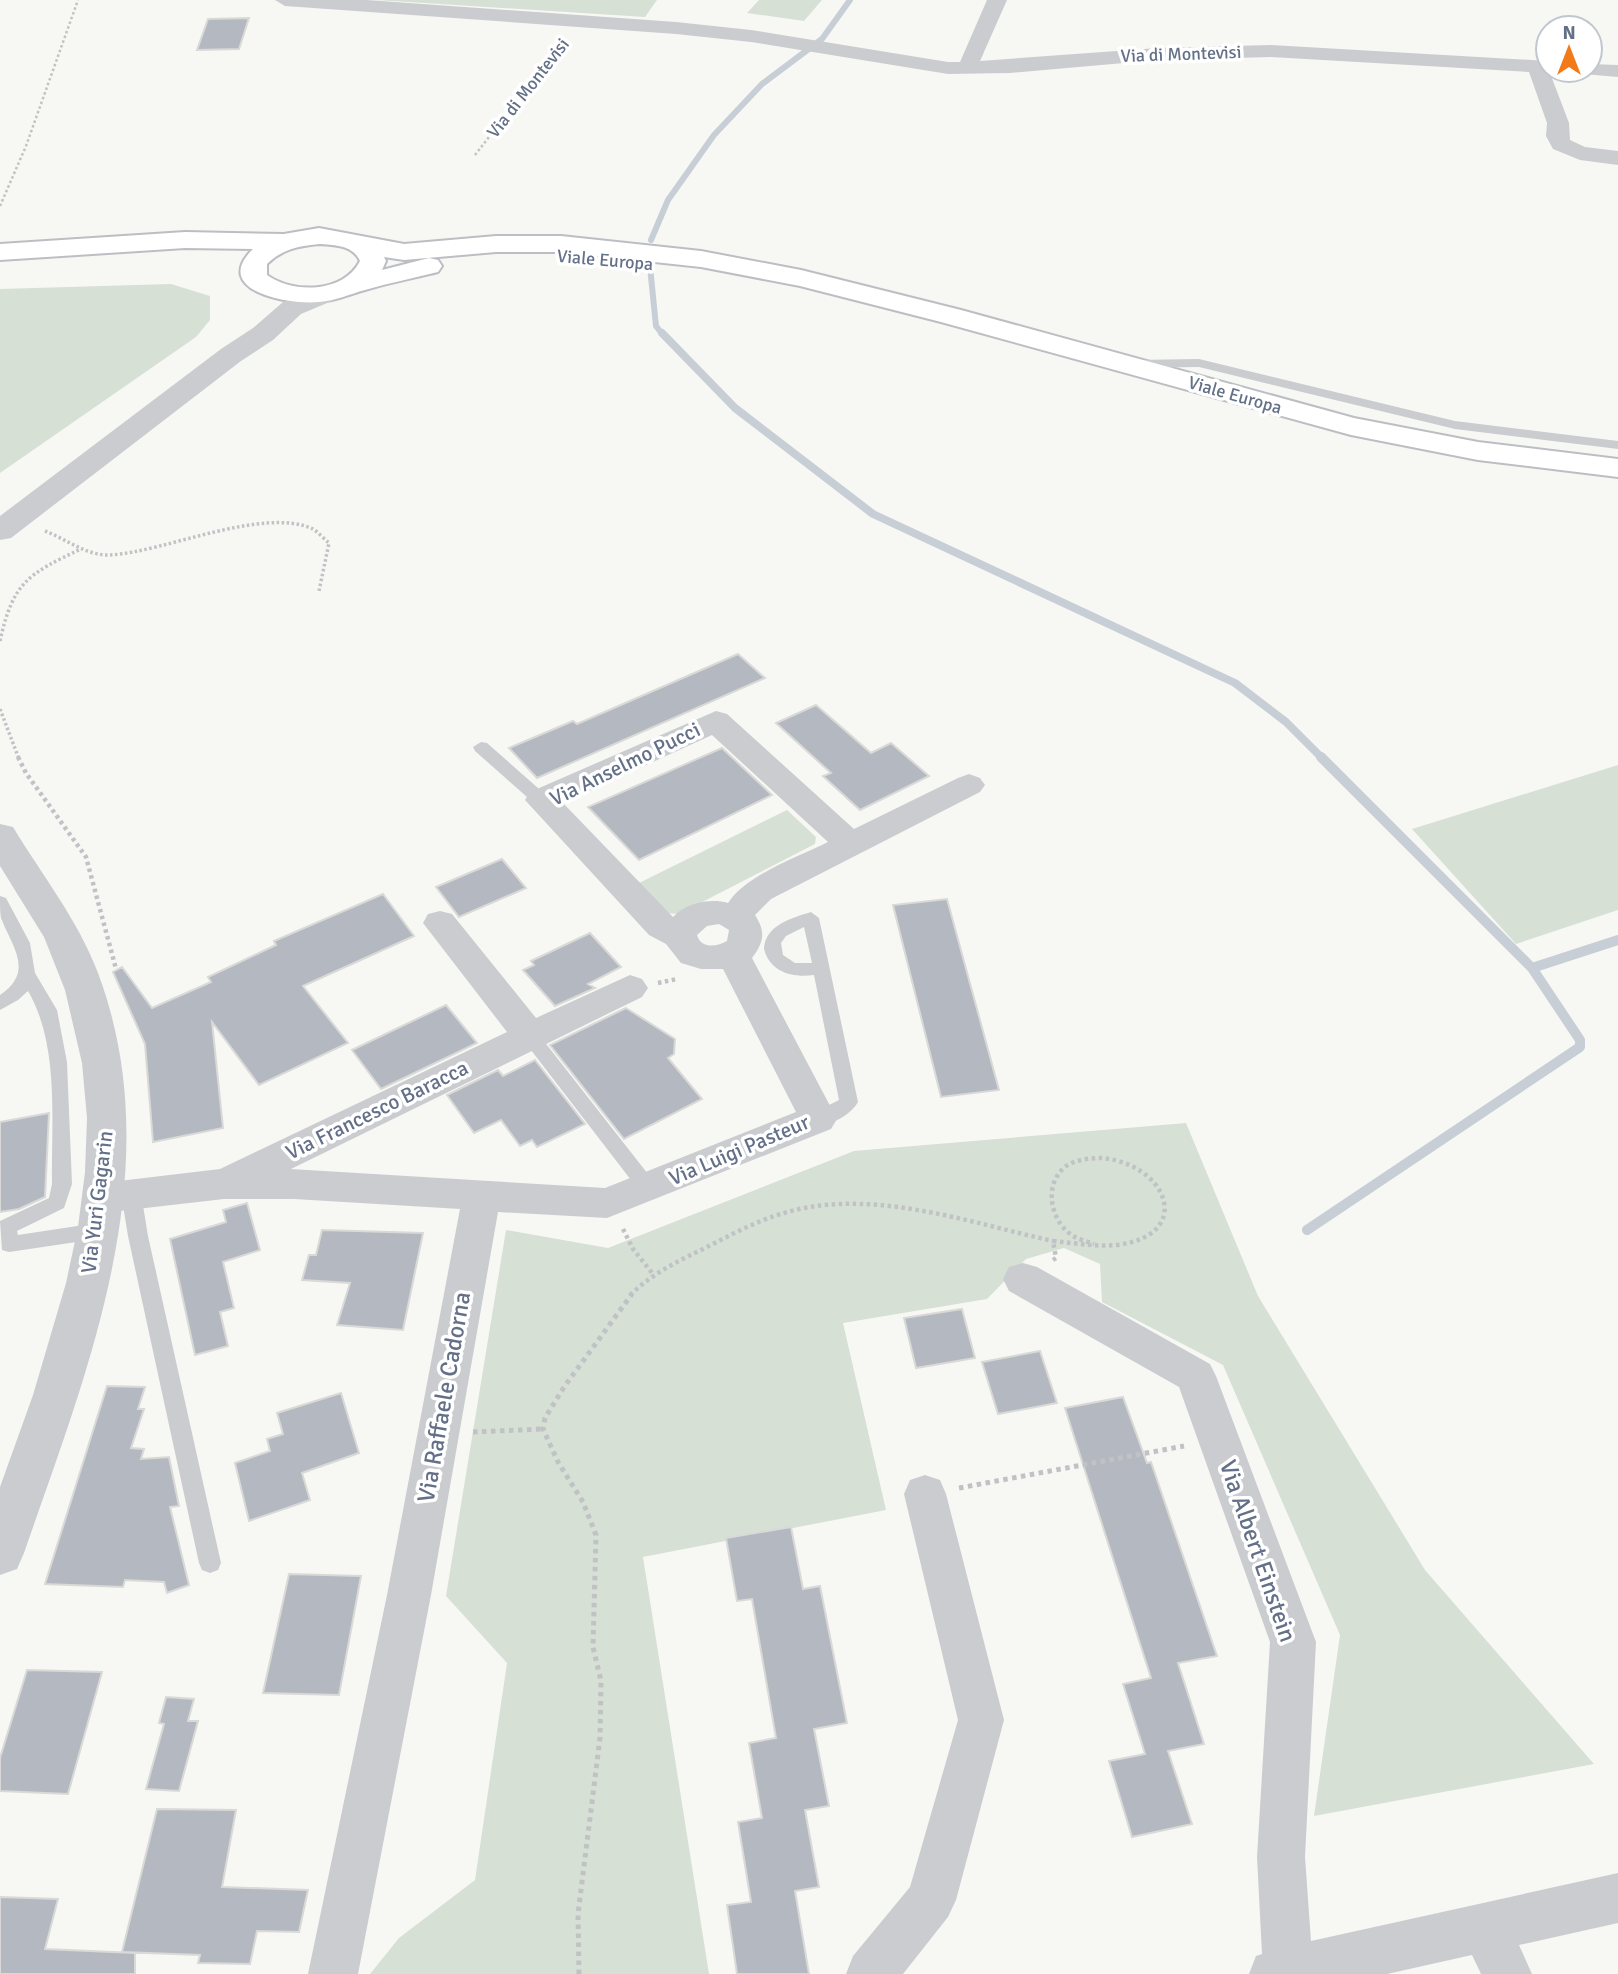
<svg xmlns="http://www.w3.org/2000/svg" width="1618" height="1974" viewBox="0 0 1618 1974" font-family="Signika,sans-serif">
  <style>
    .green { fill: #d7e0d5 }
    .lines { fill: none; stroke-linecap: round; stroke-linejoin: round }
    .stream-far2 { stroke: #c7ced5; stroke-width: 6 }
    .stream-far1 { stroke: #c7ced5; stroke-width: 8 }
    .stream { stroke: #c7ced5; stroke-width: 10 }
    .building { fill: #b4b9c1; stroke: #d9d9d7; stroke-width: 2 }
    .primary-casing { stroke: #bcbec3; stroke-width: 4 }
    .path-far3 { stroke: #c0c2c5; stroke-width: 2.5; stroke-dasharray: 2.5 2.5; stroke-linecap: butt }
    .path-far2 { stroke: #c0c2c5; stroke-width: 3.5; stroke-dasharray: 2.5 2.5; stroke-linecap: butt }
    .path-far1 { stroke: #c0c2c5; stroke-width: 4.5; stroke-dasharray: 3.5 3.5; stroke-linecap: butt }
    .path { stroke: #c0c2c5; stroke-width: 5; stroke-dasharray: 4.5 4.5; stroke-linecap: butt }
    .service { fill: #caccd0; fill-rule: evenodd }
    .minor { fill: #caccd0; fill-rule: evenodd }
    .tertiary { fill: #caccd0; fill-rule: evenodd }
    .primary { fill: #fff; fill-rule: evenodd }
    .labels { text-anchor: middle; stroke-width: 7; stroke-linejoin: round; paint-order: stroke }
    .far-street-label { font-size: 18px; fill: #647088; stroke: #fff }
    .street-label { font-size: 21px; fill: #647088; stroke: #fff }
    .near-street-label { font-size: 24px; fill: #647088; stroke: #fff }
  </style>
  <rect width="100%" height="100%" fill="#f7f8f4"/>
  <path class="green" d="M376,0H657L645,17Z
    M759,0H822L804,21L747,13Z
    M171,284L210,296V320L196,337L0,473V289Z
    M1618,765V910L1516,944L1412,829Z
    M787,810L816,837L815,844L679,914L665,913L639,883Z
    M1186,1123L1258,1296L1425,1570L1594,1764L1314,1816L1340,1635L1223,1365L1102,1302L1100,1264L1064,1248L1026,1259L987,1299L843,1323L886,1510L643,1557L709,1974H370L399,1938L475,1880L507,1663L446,1596L506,1230L608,1248L854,1151Z"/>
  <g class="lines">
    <path class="stream-far2" d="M651,240L668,200L714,135L762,84L822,39L850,0
      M650,267L656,326L663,335"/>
    <path class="stream-far1" d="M662,333L735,408L873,514L1235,683L1286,722L1323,759"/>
    <path class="stream" d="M1321,757L1532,968L1618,940
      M1307,1230L1580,1047V1040L1532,968"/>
  </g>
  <path class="building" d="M249,18L239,49L197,50L208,19Z
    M738,654L765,678L537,778L509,748L573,721L577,724Z
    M816,705L871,753L891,743L929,776L860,810L823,776L831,773L776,723Z
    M722,748L772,795L639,860L588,807Z
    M502,859L526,888L459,917L436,887Z
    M383,894L414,936L303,986L348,1043L259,1085L212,1022L223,1128L153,1142L145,1044L113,972L122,967L152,1008L211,982L208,977L276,945L274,941Z
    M947,899L999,1090L941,1097L893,905Z
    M590,933L621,967L588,984L595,988L555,1006L523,970L534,965L531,961Z
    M446,1005L477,1043L381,1089L352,1050Z
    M626,1008L675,1039L674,1054L668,1058L702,1099L624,1139L550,1045Z
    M535,1060L585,1124L537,1147L532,1140L520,1146L501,1120L474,1133L447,1095L498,1070L503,1076Z
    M49,1113L45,1197L19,1209L0,1212V1122Z
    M247,1203L260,1250L223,1262L234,1308L220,1312L228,1346L195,1355L170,1239L226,1222L223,1210Z
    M322,1230L423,1233L403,1330L337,1325L350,1283L302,1280L309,1255H316Z
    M962,1309L975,1358L916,1368L904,1318Z
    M1040,1351L1057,1403L998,1414L982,1362Z
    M107,1386L145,1387L138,1409H144L131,1448L144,1449L141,1459L169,1457L179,1506L170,1507L189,1585L167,1593L164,1582L125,1580L123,1587L45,1584Z
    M341,1393L359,1453L302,1473L310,1500L249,1521L235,1463L270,1451L267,1439L283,1434L277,1413Z
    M1123,1397L1147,1463L1151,1462L1217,1656L1178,1663L1204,1744L1168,1751L1192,1824L1132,1837L1109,1761L1145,1754L1123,1684L1151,1678L1065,1408Z
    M791,1527L803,1589L820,1586L847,1723L814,1729L829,1806L805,1810L819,1887L795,1891L809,1974H737L727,1905L751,1902L738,1822L762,1818L749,1743L776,1738L752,1599L737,1601L726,1538Z
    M289,1574L361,1576L339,1695L263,1693Z
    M27,1670L102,1672L68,1794L0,1791V1758Z
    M166,1697L194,1699L188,1721H198L179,1791L146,1789L164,1724L159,1723Z
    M157,1809L236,1810L222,1887L308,1890L299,1932L257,1931L250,1964L198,1963L200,1955L122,1952Z
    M0,1897L58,1899L45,1949L135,1953V1974H0Z"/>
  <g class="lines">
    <defs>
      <path id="primary" d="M319,228L404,244L496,236H561L701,251L801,270L961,310L1354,418L1478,442L1618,459V477L1478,460L1351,435L941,322L800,286L701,267L561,252H496L404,260L384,257L386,261L382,270L429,258L438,260L442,266L438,272C414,278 389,283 365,290C350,294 335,301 319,302C289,305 210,291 253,249L185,248L0,260V244L185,232L284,234ZM319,244C334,245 353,245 360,261C344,293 293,294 267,275V264C282,249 299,246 319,244Z"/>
    </defs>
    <use href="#primary" class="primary-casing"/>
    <path class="path-far3" d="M475,155L563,42
      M0,206L26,146L78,0"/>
    <path class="path-far2" d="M45,531C66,539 87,556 110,555C165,552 263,506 313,529C318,532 324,539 329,543L319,591
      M0,641C13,582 28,574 81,549
      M0,709L19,759"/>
    <path class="path-far1" d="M18,757L26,773L86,857L116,969
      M658,983L677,979
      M623,1229L633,1249L653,1274
      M1053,1260L1056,1258L1053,1241C1074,1243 1096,1247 1117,1245C1196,1235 1167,1163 1101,1158C1089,1158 1074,1160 1065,1167C1044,1184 1050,1218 1069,1233C1076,1239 1086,1241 1094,1244
      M630,1295C657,1270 679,1261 711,1245C738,1231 765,1217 795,1210C879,1190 971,1223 1053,1241"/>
    <path class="path" d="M473,1432L543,1429
      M959,1488L1184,1446
      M579,1974L578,1914L600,1738L601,1681L593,1647L596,1535L583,1502L558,1462L543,1429L545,1418L564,1387L632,1294"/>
    <path class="service" d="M1199,359L1455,421L1618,441V449L1455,429L1199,367L1133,368L1127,364L1133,360Z
      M481,742L487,743L547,796L549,800L547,804H535L475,751L473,747Z
      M0,896L6,898L30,943L35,973L57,1010L67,1062L72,1184L64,1208L17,1231L18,1235L97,1223L104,1225L107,1231L104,1237L97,1239L9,1252L2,1250L0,1221L49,1198L52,1184C51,1122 60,1046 28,991L18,1000L0,1010V995C35,971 12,947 1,918C0,912 0,903 0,896Z
      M811,912L819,918L858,1102C851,1115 827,1129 811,1124L809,1119L811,1114L839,1100L814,975C792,978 770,972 764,949C765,925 792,918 811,912ZM804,927L812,963H795L783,955L781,943L786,936Z
      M530,1029L536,1031L655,1183L658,1188L655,1193L648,1196L641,1193L524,1041L521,1036L524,1031Z
      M131,1185L138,1188L141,1193L148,1236L221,1563L218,1570L210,1573L202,1570L199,1563L128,1236L121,1193L124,1188Z"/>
    <path class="minor" d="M275,0H367L676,22L751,30L948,62H960L987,0H1007L980,61L1158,48L1271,45L1548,61V70H1556L1550,73L1569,123L1570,140L1585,147L1618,151V165L1580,160L1553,149L1546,136L1547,123L1529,72L1271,57L1158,60L1010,73L948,74L751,42L676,34L285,6Z
      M1590,64L1618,65V77L1583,74L1580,70H1590Z
      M716,711L727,714L854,829L958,778L969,774L980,778L985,785L980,792L771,899L755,915C766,932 764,942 752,958L837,1119L831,1129L607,1218L498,1212L431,1595L358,1974H308L387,1595L460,1209L294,1199H224L102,1213L88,1209L83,1198L88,1187L102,1183L220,1169L507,1032L423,923L428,914L440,911L452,914L536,1018L630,975L642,979L648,988L642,997L291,1169L605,1188L796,1112L723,969H701L681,963L666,944L649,935L525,800L530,792ZM712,735L828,842C798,857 746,875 728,903C710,898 686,903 673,917L563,803ZM719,924L729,930L727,941C717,947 701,949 697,935L707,926Z
      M1023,1263L1037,1267L1210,1364L1216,1376L1316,1642L1305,1857L1311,1941L1618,1873V1923L1519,1945L1532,1974H1481L1472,1955L1387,1974H1249L1256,1956L1262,1954L1257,1857L1270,1642L1179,1387L1009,1291L1003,1279L1009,1267Z
      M925,1475L940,1480L946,1494L1004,1720L956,1900L948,1917L903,1974H846L853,1956L910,1887L958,1720L904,1494L910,1480Z"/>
    <path class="tertiary" d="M330,284L339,286L343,292L339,298L301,314L273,340L241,361L11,538L0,540V516L221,349L253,328L283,302Z
      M0,824L13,827C42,875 78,920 98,973C171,1168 88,1368 24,1553L17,1569L0,1575V1487L33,1395L66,1283L78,1227L85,1172L87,1118L82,1063L65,990L44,937L0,866Z"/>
    <use href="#primary" class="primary"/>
  </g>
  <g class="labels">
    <g class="far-street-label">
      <text transform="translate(1181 54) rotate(-2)" y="6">Via di Montevisi</text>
      <text transform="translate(528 88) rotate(-52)" y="6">Via di Montevisi</text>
      <text transform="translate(605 260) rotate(5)" y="6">Viale Europa</text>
      <text transform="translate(1235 395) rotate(16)" y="6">Viale Europa</text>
    </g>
    <g class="street-label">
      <text transform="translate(625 764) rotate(-26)" y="7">Via Anselmo Pucci</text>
      <text transform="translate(377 1110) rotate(-26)" y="7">Via Francesco Baracca</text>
      <text transform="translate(739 1150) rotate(-23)" y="7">Via Luigi Pasteur</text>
      <text transform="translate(97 1202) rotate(-83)" y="7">Via Yuri Gagarin</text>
    </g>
    <g class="near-street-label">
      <text transform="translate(444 1397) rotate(-80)" y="8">Via Raffaele Cadorna</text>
      <text transform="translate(1258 1551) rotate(71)" y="8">Via Albert Einstein</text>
    </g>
  </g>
  <g transform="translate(1569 49)"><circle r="33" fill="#ffffff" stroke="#c1c6cf" stroke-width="2"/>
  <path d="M0-5L12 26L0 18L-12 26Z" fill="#f37a19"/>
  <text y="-10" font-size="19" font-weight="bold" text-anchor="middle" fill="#647088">N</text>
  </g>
</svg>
